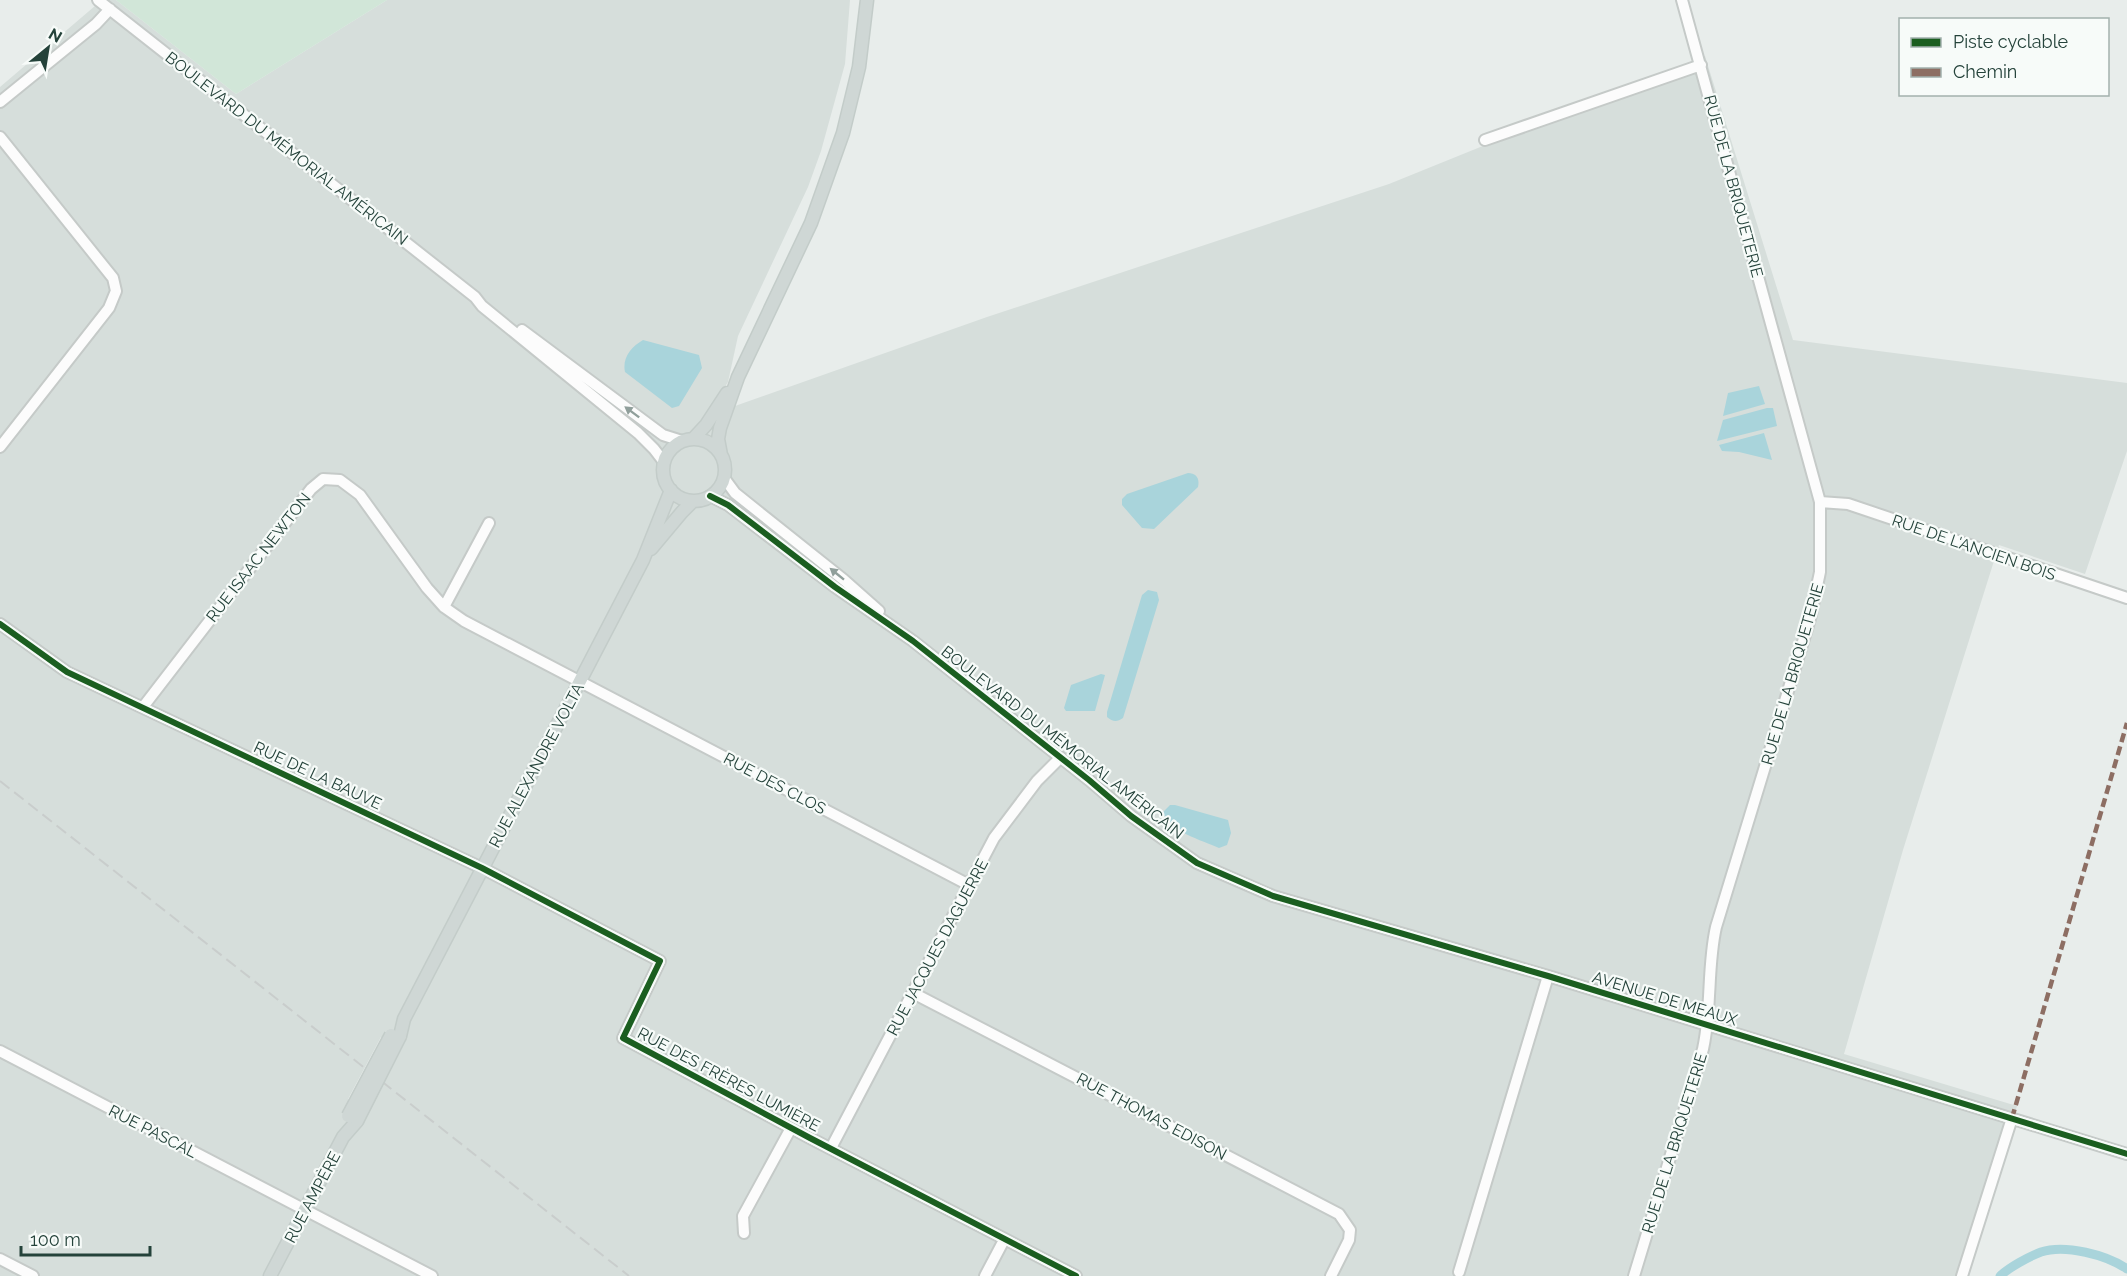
<svg xmlns="http://www.w3.org/2000/svg" width="2127" height="1276" viewBox="0 0 2127 1276" font-family="Raleway,sans-serif">
  <style>
    .built { fill: #d6dedb; fill-rule: evenodd }
    .green { fill: #d1e6d8 }
    .water { fill: #a9d4db }
    .lines { fill: none; stroke-linecap: round; stroke-linejoin: round }
    .canal { stroke: #a9d4db; stroke-width: 9 }
    .minor-casing { stroke: #c5cac8; stroke-width: 14 }
    .major-casing { stroke: #c3ccc9; stroke-width: 15 }
    .minor { stroke: #fcfcfc; stroke-width: 10 }
    .major { stroke: #cfd7d5; stroke-width: 12 }
    .rail { stroke: #c9cdcc; stroke-width: 2; stroke-dasharray: 12 6; stroke-linecap: butt }
    .major-bridge-casing { stroke: #c3ccc9; stroke-width: 15; stroke-linecap: butt }
    .major-bridge { stroke: #cfd7d5; stroke-width: 12 }
    .quiet { stroke: #8d6e63; stroke-width: 4.5; stroke-dasharray: 9 4.5; stroke-linecap: butt }
    .cycleway-casing { stroke: #f7fbf9; stroke-width: 10 }
    .cycleway { stroke: #1b5e20; stroke-width: 6 }
    .oneway { fill: #909f9b }
    .labels { text-anchor: middle; stroke-width: 4.5; stroke-linejoin: round; paint-order: stroke }
    .street-label { font-size: 16px; fill: #24423a; stroke: #f7fbf9 }
  </style>
  <rect width="100%" height="100%" fill="#e8edeb"/>
  <path class="built" d="M102,0H116L236,94L387,0H850L845,64L821,151L808,187L738,336L728,382L719,396L735,406L987,317L1389,184L1705,56L1793,340L2127,383V451L2085,574L1999,545L1903,850L1844,1054L2017,1106L1969,1276H0V87ZM381,1037L398,1049L366,1113L348,1099Z"/>
  <path class="green" d="M116,0H387L236,94Z"/>
  <path class="water" d="M643,340L699,355L702,368L679,406L672,408L625,372C622,358 631,347 643,340Z
    M1759,386L1765,404L1723,416L1728,393Z
    M1767,408H1773L1777,426L1717,441L1723,420Z
    M1764,433L1772,460L1739,452L1722,451L1719,445Z
    M1188,473C1196,473 1200,478 1198,487L1154,529L1142,528L1122,505V499L1127,494Z
    M1148,590L1157,592L1159,600L1123,718C1117,722 1113,722 1107,717V712L1142,595Z
    M1101,674L1105,675L1095,711H1066L1064,708L1071,685Z
    M1170,805H1175L1228,820L1231,833L1227,845L1219,848C1202,840 1169,832 1163,812Z"/>
  <g class="lines">
    <path class="canal" d="M2000,1276C2010,1267 2028,1257 2041,1252C2065,1244 2107,1255 2127,1269"/>
    <defs>
      <path id="minor" d="M98,0L475,297L482,306L638,433L654,449L664,462
        M0,102L96,24L110,9
        M0,137L113,278L116,291L109,308L0,447
        M1485,140L1701,65
        M522,330L663,435L682,441
        M724,478L735,493L844,580L879,611
        M710,496L728,505L835,587L913,641L1089,780L1131,816L1197,863L1273,896L1548,976L2127,1154
        M1820,502L1848,504L2127,598
        M444,607L489,523
        M0,624L67,672L482,868L660,961L623,1038L810,1138L1076,1276
        M143,707L311,489L323,479L340,480L360,495L427,588L444,607L464,621L969,885
        M913,993L1339,1214L1350,1230L1349,1240L1331,1276
        M0,1051L432,1276
        M831,1148L994,838L1037,781L1060,758
        M744,1233L743,1216L791,1128
        M0,1259L33,1276
        M1459,1272L1548,976
        M985,1276L1004,1240
        M1634,1276L1703,1049C1712,1008 1707,966 1716,927L1810,619L1820,572V502L1682,0
        M1962,1276L2012,1118"/>
      <path id="major" d="M693,439L706,425L727,393
        M663 470a31 31 0 1 1 62 0a31 31 0 1 1-62 0Z
        M721,455L718,439L720,428L738,377L811,223L843,133L859,67L867,0
        M651,549L682,512L693,501
        M400,1036L404,1019L643,560L671,490
        M270,1276L343,1137L357,1121"/>
    </defs>
    <use href="#minor" class="minor-casing"/>
    <use href="#major" class="major-casing"/>
    <use href="#minor" class="minor"/>
    <use href="#major" class="major"/>
    <path class="rail" d="M0,781L629,1276"/>
    <defs>
      <path id="major-bridge" d="M348,1116L391,1035
        M357,1121L400,1036"/>
    </defs>
    <use href="#major-bridge" class="major-bridge-casing"/>
    <use href="#major-bridge" class="major-bridge"/>
    <path class="quiet" d="M2012,1118L2127,723"/>
    <defs>
      <path id="cycleway" d="M710,496L728,505L835,587L913,641L1089,780L1131,816L1197,863L1273,896L1548,976L2127,1154
        M0,624L67,672L482,868L660,961L623,1038L810,1138L1076,1276"/>
    </defs>
    <use href="#cycleway" class="cycleway-casing"/>
    <use href="#cycleway" class="cycleway"/>
  </g>
  <defs><path id="oneway-solid" d="M-6-.8H1V-3.2L6.5 0L1 3.2V.8H-6Z" transform="scale(1.5)"/></defs>
  <g class="oneway">
    <use href="#oneway-solid" transform="translate(632 412) rotate(-143)"/>
    <use href="#oneway-solid" transform="translate(837 574) rotate(-141)"/>
  </g>
  <g class="labels">
    <g class="street-label">
      <text transform="translate(287 148) rotate(38)" y="6">BOULEVARD DU MÉMORIAL AMÉRICAIN</text>
      <text transform="translate(1734 186) rotate(75)" y="6">RUE DE LA BRIQUETERIE</text>
      <text transform="translate(1974 547) rotate(19)" y="6">RUE DE L'ANCIEN BOIS</text>
      <text transform="translate(258 557) rotate(-52)" y="6">RUE ISAAC NEWTON</text>
      <text transform="translate(1792 674) rotate(-74)" y="6">RUE DE LA BRIQUETERIE</text>
      <text transform="translate(1063 742) rotate(38)" y="6">BOULEVARD DU MÉMORIAL AMÉRICAIN</text>
      <text transform="translate(536 765) rotate(-62)" y="6">RUE ALEXANDRE VOLTA</text>
      <text transform="translate(318 775) rotate(25)" y="6">RUE DE LA BAUVE</text>
      <text transform="translate(775 783) rotate(28)" y="6">RUE DES CLOS</text>
      <text transform="translate(937 947) rotate(-62)" y="6">RUE JACQUES DAGUERRE</text>
      <text transform="translate(1665 998) rotate(17)" y="6">AVENUE DE MEAUX</text>
      <text transform="translate(729 1079) rotate(28)" y="6">RUE DES FRÈRES LUMIÈRE</text>
      <text transform="translate(1152 1116) rotate(28)" y="6">RUE THOMAS EDISON</text>
      <text transform="translate(153 1131) rotate(27)" y="6">RUE PASCAL</text>
      <text transform="translate(1674 1143) rotate(-73)" y="6">RUE DE LA BRIQUETERIE</text>
      <text transform="translate(312 1197) rotate(-62)" y="6">RUE AMPÈRE</text>
    </g>
  </g>
  <rect x="1899" y="18" width="210" height="78" fill="#f7fbf9" stroke="#a3b1ad" stroke-width="1.5"/>
  <rect x="1911" y="38" width="30" height="9" fill="#1b5e20" stroke="#a3b1ad" stroke-width="1.5"/>
  <text x="1953" y="48" font-size="18" fill="#24423a">Piste cyclable</text>
  <rect x="1911" y="68" width="30" height="9" fill="#8d6e63" stroke="#a3b1ad" stroke-width="1.5"/>
  <text x="1953" y="78" font-size="18" fill="#24423a">Chemin</text>
  <g transform="translate(48 48) rotate(30)" stroke="#f7fbf9" stroke-width="4.5" paint-order="stroke">
  <path d="M0-4.5L10 22L0 15L-10 22Z" fill="#24423a"/>
  <text y="-9" font-size="16" font-weight="bold" text-anchor="middle" fill="#24423a">N</text>
  </g>
  <path d="M21 1246v9h129v-9" fill="none" stroke="#24423a" stroke-width="3"/>
  <text x="30" y="1246" font-size="18" fill="#24423a" stroke="#f7fbf9" stroke-width="4.5" paint-order="stroke">100 m</text>
</svg>
